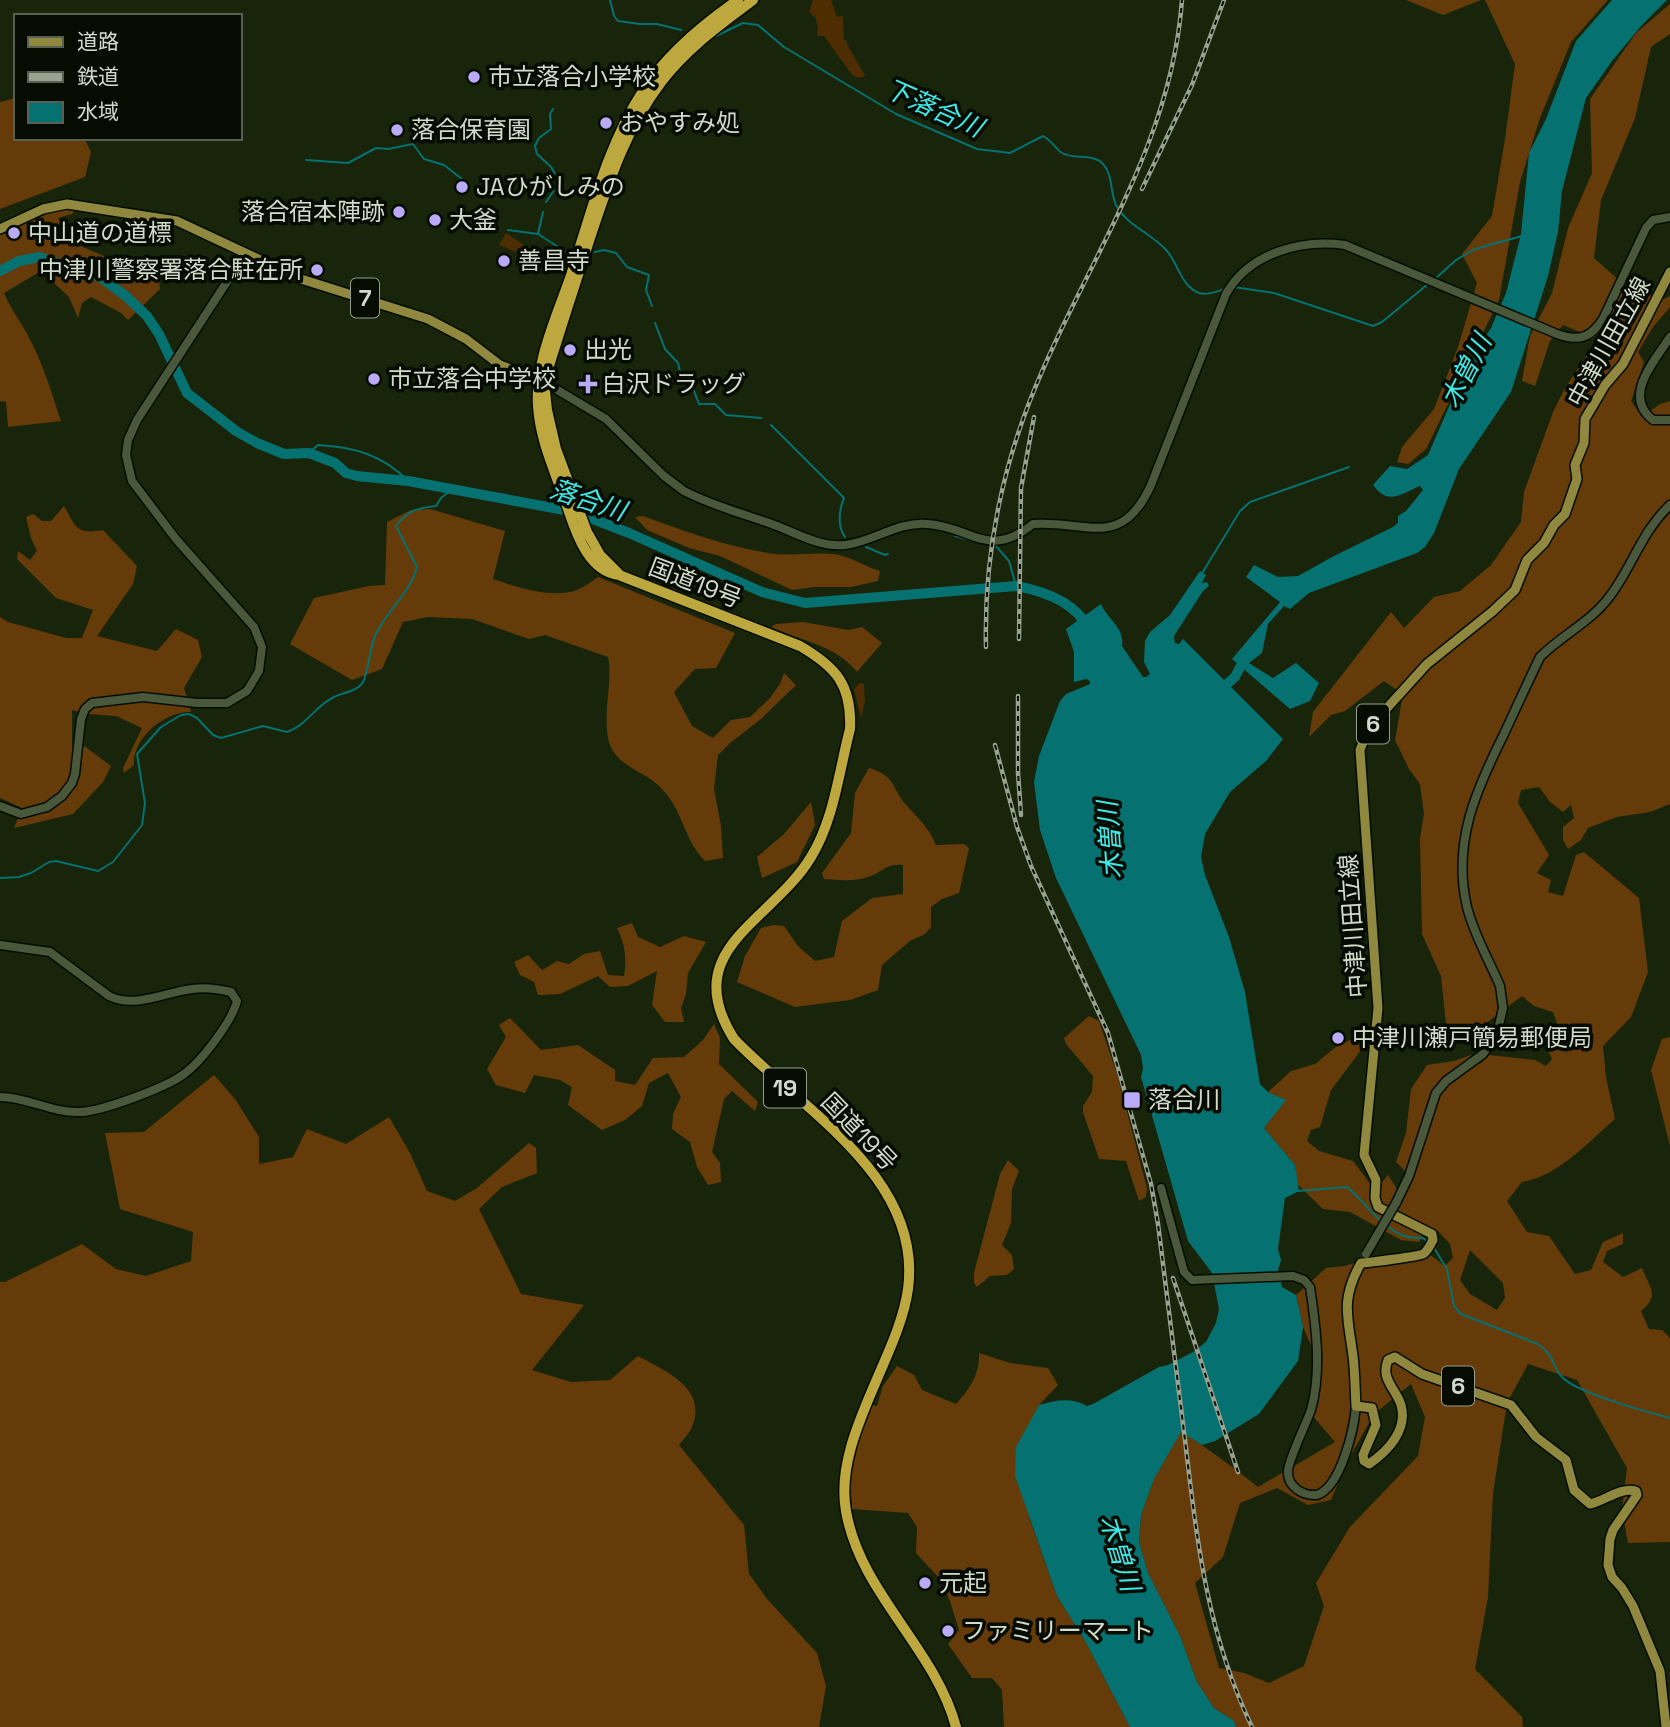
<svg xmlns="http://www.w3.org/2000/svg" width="1670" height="1727" viewBox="0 0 1670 1727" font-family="'Space Grotesk','Noto Sans JP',sans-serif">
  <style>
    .green { fill: #4f2d03 }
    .forest { fill: #653c09; fill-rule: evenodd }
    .water { fill: #067171 }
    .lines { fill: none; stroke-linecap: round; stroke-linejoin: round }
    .stream { stroke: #067171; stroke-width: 2 }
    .river { stroke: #067171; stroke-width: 10 }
    .secondary-casing { stroke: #040d00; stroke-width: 11 }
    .primary-casing { stroke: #040d00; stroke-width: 12 }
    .highway-casing { stroke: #040d00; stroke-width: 13 }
    .secondary { stroke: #49583b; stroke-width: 8 }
    .primary { stroke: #8f883e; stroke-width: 9 }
    .highway { stroke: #bda840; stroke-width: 10 }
    .rail-casing { stroke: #98a28f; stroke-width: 4.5 }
    .rail { stroke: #070c03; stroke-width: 2; stroke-dasharray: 5; stroke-linecap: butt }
    .secondary-bridge-casing { stroke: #040d00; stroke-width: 11; stroke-linecap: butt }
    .secondary-bridge { stroke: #49583b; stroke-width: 8 }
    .poi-dot { fill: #b9abf7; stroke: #070c03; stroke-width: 2.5 }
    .labels { text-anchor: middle; stroke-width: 7; stroke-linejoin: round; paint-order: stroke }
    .shield { fill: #070c03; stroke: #959d8f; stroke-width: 2 }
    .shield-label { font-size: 23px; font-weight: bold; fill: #d2dbcb }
    .poi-label { font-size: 24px; fill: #d2dbcb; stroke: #070c03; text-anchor: start }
    .street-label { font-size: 24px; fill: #d2dbcb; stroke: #070c03 }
    .water-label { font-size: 26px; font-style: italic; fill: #3eebeb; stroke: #070c03 }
  </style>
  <rect width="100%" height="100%" fill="#18250a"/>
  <path class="green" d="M813,0H831L837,17L843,16L844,40H846L849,48L865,75L861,78L853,76L824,36H817L818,27L815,17L809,12Z
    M506,233L524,245L522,250L518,248L516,252L499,245Z
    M860,683L864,684L865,701L861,718L854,689Z"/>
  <path class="forest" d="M1406,0H1481L1443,15Z
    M1485,0H1608L1571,42L1540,118L1520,182L1499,300L1426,449L1408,464L1397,462L1402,447L1434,409L1458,347L1477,283L1462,254L1492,216L1505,139L1515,64Z
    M1670,4V34L1651,47L1635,118L1601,200L1594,258L1621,282L1642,289L1660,301L1670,296V307L1653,327L1638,352L1644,362L1631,401L1642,417L1660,404L1670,401V804L1650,812L1617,817L1588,828L1581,840L1568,849L1563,840V827L1574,818L1571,805L1563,812L1550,802L1539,787L1521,790L1518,803L1549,855L1537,873L1551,880L1548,892L1563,896L1576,855L1584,852L1639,898L1648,972L1631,1017L1603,1046L1606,1077L1615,1119C1588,1142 1559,1176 1522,1182L1507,1201L1527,1232L1549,1236L1575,1274L1591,1270L1603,1242L1623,1233V1244L1607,1251L1603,1262L1623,1277L1642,1268C1650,1289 1660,1295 1641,1311L1649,1329L1662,1330L1670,1338V1542L1628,1543L1622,1510L1627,1468L1577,1380L1528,1364L1507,1403L1493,1493L1488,1597L1475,1669L1522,1717L1523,1727H1236L1234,1721L1214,1708L1197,1682L1180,1636L1148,1573L1139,1542L1141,1515L1154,1479L1181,1431C1208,1449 1233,1467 1258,1487L1335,1442L1312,1415L1315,1373L1311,1345L1303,1327L1296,1295L1326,1268L1345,1266L1374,1257L1429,1254L1445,1266L1453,1258L1450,1244L1437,1230L1424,1234L1419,1242L1401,1240L1350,1212L1323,1209L1297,1184L1295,1165L1264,1128L1285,1100L1268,1092L1291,1071L1315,1064L1336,1047L1362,1034L1364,1046L1331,1090L1320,1127L1311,1130L1307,1141L1319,1151L1353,1161L1371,1185H1380L1388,1175L1397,1189L1407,1193L1413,1179L1396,1162L1406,1133L1411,1089L1427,1065L1454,1061L1471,1055L1480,1064L1489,1055L1535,1060L1546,1066L1552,1059L1546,1046L1564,1044V1042L1553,1012L1534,1006L1522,996L1485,1024H1446L1441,976L1422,934L1420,838L1424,814L1420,784L1409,769L1395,740L1403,694L1384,681L1345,711L1331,715L1309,737L1313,712L1391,612L1404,628L1434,597L1460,591L1491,565L1521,522L1524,492L1553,412L1564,390L1597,339L1563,325L1550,341L1535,386L1522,381L1530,336L1552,293L1568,228L1592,173L1590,99L1636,33ZM1470,1250L1503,1283L1505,1298L1497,1310L1470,1294L1460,1280ZM1411,1384L1425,1417L1418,1456L1350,1527L1316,1583L1324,1606L1304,1666L1269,1683L1244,1673L1219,1668L1195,1583L1223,1557L1240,1503L1277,1488L1308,1505L1331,1500L1347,1462L1374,1414Z
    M16,98V138H84L91,152L85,177L0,209V102Z
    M76,209L72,214L58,218L78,245L120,263L158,273L160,289L128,320L121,313L91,297L82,303L78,318L69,297L41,271L4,293C10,308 19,319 26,332C42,360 51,391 61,421L8,427L6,402L0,401V234L56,210Z
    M64,506C76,527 76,535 103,530L137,566L133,584L97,636L157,651L176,629L198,640L202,657L184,688L191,712C165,711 132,738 134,765L124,773L123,768L142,728L116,716L89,714L72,710V746L83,745L111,766L103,782L73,814L14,828L22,808L0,798V617L8,622L66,638H82L93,610L56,598L17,559L18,551L30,560L37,551L31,538L26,517L33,514L42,521H51Z
    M430,509L505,531L493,579C516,587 549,598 574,591C583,588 591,582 598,577L735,633L716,668L695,669L674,692L692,726L713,738L731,720L750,717L769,699L780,684L784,673L796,685L761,719L730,743L718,755L714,789L721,826L723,858L705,861C683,839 684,811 661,788C644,770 613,766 608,738C603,711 613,679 608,657L545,635L529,639L472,619L428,617L403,622L382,669L352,680L290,644L314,598L369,586L385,585L387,522L411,510Z
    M643,516C684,531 725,546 768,553C792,557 815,551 839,555C853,558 866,567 880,571L878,581L851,587H814L792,590L720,556L689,548L647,530L635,517Z
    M803,622L848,630L862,627L882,643L857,672C836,645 801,641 771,627L776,624Z
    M869,768C897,776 891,789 907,806C919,819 929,828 936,845L964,844L969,848L959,893L942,899L931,907V927L925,934L910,941L882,965L878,990L850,1000L795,1007L737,982L745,956L761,928L774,925L784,926L798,946L815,961L834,957L842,921L872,898L903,894V865C887,863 885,870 871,876C856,882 840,880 824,879L822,873L851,833L855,793Z
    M811,802L815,825L797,862L762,878L757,857L784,834Z
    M632,923L638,937L660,947L684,936L706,942L688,973L686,994L681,1008L684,1022H665L652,1005L657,971L628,986L610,987L598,976L560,994L538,995L534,982L520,975L514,962L528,955L542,970L557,961L569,964L584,954L600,951L608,975L624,976C627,959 625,944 617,928Z
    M1089,1016L1099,1021L1117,1074L1147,1188L1146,1197L1139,1201L1126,1161L1099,1159L1083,1112V1106L1092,1092L1093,1076L1066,1044L1064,1038Z
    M510,1018L541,1050L578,1045L615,1070V1081L635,1085L653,1058L684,1057L703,1040L714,1024L720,1038L719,1064L758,1102L755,1111L732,1091L724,1099L712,1152L720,1163L721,1182L708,1185L697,1167L690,1142L672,1129L673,1114L681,1097L668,1073L649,1083L642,1106L625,1120L602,1130L568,1105L572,1087L560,1080L534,1075L525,1093L496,1085L487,1069L506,1037L499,1025Z
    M1670,1037V1146L1651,1070L1662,1039Z
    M214,1075L235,1099L259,1137V1164L293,1157L307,1129L346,1144L389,1117L410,1153L427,1191L455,1201L477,1188L529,1143L536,1148L537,1173L502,1187L479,1209L521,1294L584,1305L532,1370L571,1382L610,1380L638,1356C665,1371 708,1388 692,1427C689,1434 683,1440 679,1445L744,1525L749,1574L767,1599L817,1653L826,1686L819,1727H0V1282H5L82,1244L116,1269L146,1276L191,1261L193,1232L120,1209L105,1133L144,1132Z
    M1008,1160L1019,1171L1012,1189L1011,1223L1002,1245L1012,1255L1014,1269L1007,1275L990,1276L977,1287L974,1283V1273L1000,1174Z
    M979,1353L1010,1363L1048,1368L1058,1385L1039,1405L1029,1517L1057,1596L1084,1639L1130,1727H1004L1002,1690L992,1678H972L948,1644L959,1630L950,1601L939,1578L916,1553L917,1527L908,1513L852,1509L850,1474L858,1437L870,1405L877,1406L883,1386L897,1366L914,1375L922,1390L956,1404C970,1389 980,1374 979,1353Z"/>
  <path class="water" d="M1612,0H1667L1642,25L1612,61L1586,98L1562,191L1558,232L1548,276L1511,392L1459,469L1434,533L1425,547L1417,553L1309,593L1290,609L1284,606L1268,624L1262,653L1249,663L1273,678L1296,663L1319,683L1310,701L1290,709L1232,659L1280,602L1246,577L1254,565L1278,577L1298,576L1334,556L1393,527L1398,523V516L1406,511L1423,490L1420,486C1401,494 1388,506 1373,485L1390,466L1407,469L1428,455L1468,363L1491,328L1506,293L1521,234L1529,153L1546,119L1576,41Z
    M1200,571L1206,575L1202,583L1207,582L1209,586L1203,591L1174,636L1175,643L1179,644L1183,639L1283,739L1266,761L1230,792L1205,834L1201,857L1205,875L1229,937L1245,992L1260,1084L1268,1092L1286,1100L1264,1128L1295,1165L1299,1191L1285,1198L1278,1249L1281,1260L1278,1270L1282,1287L1296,1295L1303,1327L1298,1361L1259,1414L1215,1441L1202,1445L1181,1432L1154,1479L1141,1515L1139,1542L1148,1573L1180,1636L1197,1682L1214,1708L1234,1721L1236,1727H1130L1084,1639L1057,1596L1015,1476L1016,1447L1039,1405C1056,1400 1071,1397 1087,1406L1093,1404L1159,1367L1168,1365L1193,1352L1206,1342L1216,1323L1219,1309L1212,1273L1188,1241L1141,1077L1143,1068L1141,1055L1056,878L1040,830L1034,782L1039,756L1060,701L1066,694L1090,684V681L1086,679L1074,682V652L1066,629L1101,604C1108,620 1125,628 1122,646L1143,677H1146L1150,674L1144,662L1145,641L1150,632L1170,615Z"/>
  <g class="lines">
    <path class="stream" d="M610,0L614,16L618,21L640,24H657L681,30
      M716,36L743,23L758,25L784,47L896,114L977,149L1010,153L1043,136C1052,141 1057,150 1062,153C1074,160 1093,153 1103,164C1113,175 1110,192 1116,205C1127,226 1153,234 1167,251C1179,265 1181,286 1199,293C1207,296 1217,291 1225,289
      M553,109L550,114L551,129L539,138L535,146L537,154L551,167L558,179
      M306,160L348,163L376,148L388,149L413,144L424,159L444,165L467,183
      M546,202L557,186
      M508,230L538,234L566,252
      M538,234L543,212
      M595,252L604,250L616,253L627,267L649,275L646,290L652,306
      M1435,279L1456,260L1475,249L1522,236
      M1234,287L1274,293L1373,326L1382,322L1428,284
      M655,323L665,349L678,363L682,380L694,391L699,404H715L726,415L761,418
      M771,425L844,498C839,510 837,526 845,537
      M309,453L318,445C354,447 383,455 408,481
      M955,536L996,546L1009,561L1016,586
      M866,547L885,555L888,554
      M1201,575L1240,511L1250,502L1349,467
      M0,878L19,877L31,873L49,862L56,861L98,871L113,862L142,825L145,803L137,754L161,727L181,715L189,714L197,718L213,735L221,738L263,726L287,732C306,726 316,705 334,697C342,693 358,691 363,682C368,673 370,648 375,636C386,611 410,594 417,567L396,526C407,511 417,508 436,506L441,498L451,490
      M1298,1191L1347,1187C1360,1198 1369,1210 1382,1222
      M1386,1225C1397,1235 1409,1239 1423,1238L1428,1242
      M1434,1248L1447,1269L1454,1306L1461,1314L1538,1344C1555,1355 1552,1368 1563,1378C1578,1393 1647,1412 1670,1418"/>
    <path class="river" d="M0,271L19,261L39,257L100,277L127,297L147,316L159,334L187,393L236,431L257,443L284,454L309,453L335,463L346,473L357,476L408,481L575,512L629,533L762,592L805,603L1016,586C1043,591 1075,602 1088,628
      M1218,692L1235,677L1245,658"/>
    <defs>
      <path id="secondary" d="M1670,337C1654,362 1622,396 1653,420H1670
        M544,382L606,419L664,476L684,491C711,505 740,513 769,523C793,531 819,548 845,545C873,542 898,521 928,524C972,527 988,560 1033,524C1087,520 1121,551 1151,485L1226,294C1249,253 1301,239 1345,245L1557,334C1578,342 1591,338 1603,319L1646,228L1653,220L1670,217
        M0,806L21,814L47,807L62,796L72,783L75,774L81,719L85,709L92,703L143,697L197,703H227L247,691L259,671L262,647L254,627L176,539L132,481L126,455L128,440L137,420L245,254
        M0,945L50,952L109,996C135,1009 166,992 192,989C205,987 219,989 231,992L237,1001C232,1021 202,1061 184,1074C167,1087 101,1112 79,1112C52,1113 27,1097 0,1097
        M1161,1188L1184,1272L1192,1280L1293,1276L1304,1280L1310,1287C1316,1327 1322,1371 1311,1410C1306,1424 1288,1461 1288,1471C1287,1487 1303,1496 1317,1495C1341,1487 1354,1429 1356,1406
        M1396,1203L1409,1176L1436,1093L1446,1081L1483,1054L1497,1034L1503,1008L1500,986C1489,960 1474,935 1467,907C1452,843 1476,790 1504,734C1516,708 1528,682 1540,657C1562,635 1592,621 1610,596C1632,567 1642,531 1670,505"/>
      <path id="primary" d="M0,229L43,209L67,204L177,221L301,279L428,319L466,339L500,365L544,382
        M1666,1727L1660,1671L1633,1606L1622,1588L1612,1577L1608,1565L1610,1539L1613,1530L1637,1495L1636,1491C1620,1487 1605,1501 1590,1504L1574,1490L1566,1460L1536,1437L1511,1405L1422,1374L1395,1357L1388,1360C1380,1379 1396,1389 1401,1405C1408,1430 1388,1451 1369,1464L1364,1461L1363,1455L1376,1425L1372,1408L1356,1406C1355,1389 1355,1372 1353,1356C1348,1317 1340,1300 1361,1263C1367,1263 1420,1256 1423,1254C1428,1251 1430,1245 1433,1240L1432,1234L1378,1207L1375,1198L1376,1180L1364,1155L1378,1008L1360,750L1368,729L1427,664L1493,611L1515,590L1527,560L1544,543L1554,525L1565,514L1577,479L1575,465L1584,443L1585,419L1605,385L1623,364L1670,272"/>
      <path id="highway" d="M738,0C702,25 667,54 643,91C606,148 591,215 570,278C556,318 535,363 538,406C540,442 558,478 569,512C577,536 590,572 619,575L800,646C836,667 852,685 850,729C839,771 834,820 811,857C772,922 677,949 734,1039C801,1109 923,1177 908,1289C904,1319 889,1351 877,1379C860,1419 838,1466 846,1511C860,1593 935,1648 956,1727
        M619,574L600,555L587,532L556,449L547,410L544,382C559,333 575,284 591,235C609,181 626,128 662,81C687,48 720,25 753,0"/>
    </defs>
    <use href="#secondary" class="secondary-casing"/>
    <use href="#primary" class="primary-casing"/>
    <use href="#highway" class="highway-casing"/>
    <use href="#secondary" class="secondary"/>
    <use href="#primary" class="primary"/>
    <use href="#highway" class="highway"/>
    <defs>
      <path id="rail" d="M1142,189L1192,85L1224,0
        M1019,639L1021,488L1034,417
        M986,647C984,564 999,481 1029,403C1082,267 1171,151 1182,0
        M1018,696V773L1021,815
        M995,745L1017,827L1031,866L1108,1033L1151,1184L1158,1224C1167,1296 1176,1368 1185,1440C1197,1542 1207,1633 1252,1727
        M1173,1278L1238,1472"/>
    </defs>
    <use href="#rail" class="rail-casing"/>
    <use href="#rail" class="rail"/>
    <defs>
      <path id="secondary-bridge" d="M1366,1254L1396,1203"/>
    </defs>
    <use href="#secondary-bridge" class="secondary-bridge-casing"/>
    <use href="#secondary-bridge" class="secondary-bridge"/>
  </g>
  <g class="poi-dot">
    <circle cx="474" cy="77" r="7"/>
    <circle cx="606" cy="123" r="7"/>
    <circle cx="397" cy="130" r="7"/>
    <circle cx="462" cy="187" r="7"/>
    <circle cx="399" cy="212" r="7"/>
    <circle cx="435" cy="220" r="7"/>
    <circle cx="14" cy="233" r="7"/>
    <circle cx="504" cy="261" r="7"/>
    <circle cx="317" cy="270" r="7"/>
    <circle cx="570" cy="350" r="7"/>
    <circle cx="374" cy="379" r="7"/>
    <path d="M584.5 373.5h7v7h7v7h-7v7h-7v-7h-7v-7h7z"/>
    <circle cx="1338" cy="1038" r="7"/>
    <rect x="1123" y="1091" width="18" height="18" rx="3.5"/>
    <circle cx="925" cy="1583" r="7"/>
    <circle cx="948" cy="1631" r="7"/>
  </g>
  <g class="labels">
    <g class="shield">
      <rect x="351" y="278.5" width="28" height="39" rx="5"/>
      <rect x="1357" y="704.5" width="32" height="39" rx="5"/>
      <rect x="764" y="1068.5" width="42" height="39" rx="5"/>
      <rect x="1442" y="1366.5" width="32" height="39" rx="5"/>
    </g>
    <g class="shield-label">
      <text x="365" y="306">7</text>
      <text x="1373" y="732">6</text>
      <text x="785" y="1096">19</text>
      <text x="1458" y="1394">6</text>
    </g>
    <g class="poi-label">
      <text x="488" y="85">市立落合小学校</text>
      <text x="620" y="131">おやすみ処</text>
      <text x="411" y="138">落合保育園</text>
      <text x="476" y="195">JAひがしみの</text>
      <text x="385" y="220" text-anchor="end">落合宿本陣跡</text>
      <text x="449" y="228">大釜</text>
      <text x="28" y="241">中山道の道標</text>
      <text x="518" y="269">善昌寺</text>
      <text x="303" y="278" text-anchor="end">中津川警察署落合駐在所</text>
      <text x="584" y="358">出光</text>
      <text x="388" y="387">市立落合中学校</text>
      <text x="602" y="392">白沢ドラッグ</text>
      <text x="1352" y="1046">中津川瀬戸簡易郵便局</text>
      <text x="1148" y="1108">落合川</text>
      <text x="939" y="1591">元起</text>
      <text x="962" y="1639">ファミリーマート</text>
    </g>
    <g class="street-label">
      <text transform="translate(1609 342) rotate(-61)" y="8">中津川田立線</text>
      <text transform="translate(695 583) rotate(21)" y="8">国道19号</text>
      <text transform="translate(1353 926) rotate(-94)" y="8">中津川田立線</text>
      <text transform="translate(859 1132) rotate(46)" y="8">国道19号</text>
    </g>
    <g class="water-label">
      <text transform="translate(934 108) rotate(24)" y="9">下落合川</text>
      <text transform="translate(1466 371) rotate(-63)" y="9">木曽川</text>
      <text transform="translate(588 500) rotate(18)" y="9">落合川</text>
      <text transform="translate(1110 840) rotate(-94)" y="9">木曽川</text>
      <text transform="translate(1120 1553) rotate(73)" y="9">木曽川</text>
    </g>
  </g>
  <rect x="14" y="14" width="228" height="126" fill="#070c03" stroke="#585f53" stroke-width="2"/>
  <rect x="28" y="37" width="35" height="10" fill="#8f883e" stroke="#585f53" stroke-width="2"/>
  <text x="77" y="49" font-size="21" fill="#d2dbcb">道路</text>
  <rect x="28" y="72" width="35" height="10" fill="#98a28f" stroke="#585f53" stroke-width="2"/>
  <text x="77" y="84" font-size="21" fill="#d2dbcb">鉄道</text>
  <rect x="28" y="102" width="35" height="21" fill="#067171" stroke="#585f53" stroke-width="2"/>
  <text x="77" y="119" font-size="21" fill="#d2dbcb">水域</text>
</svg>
